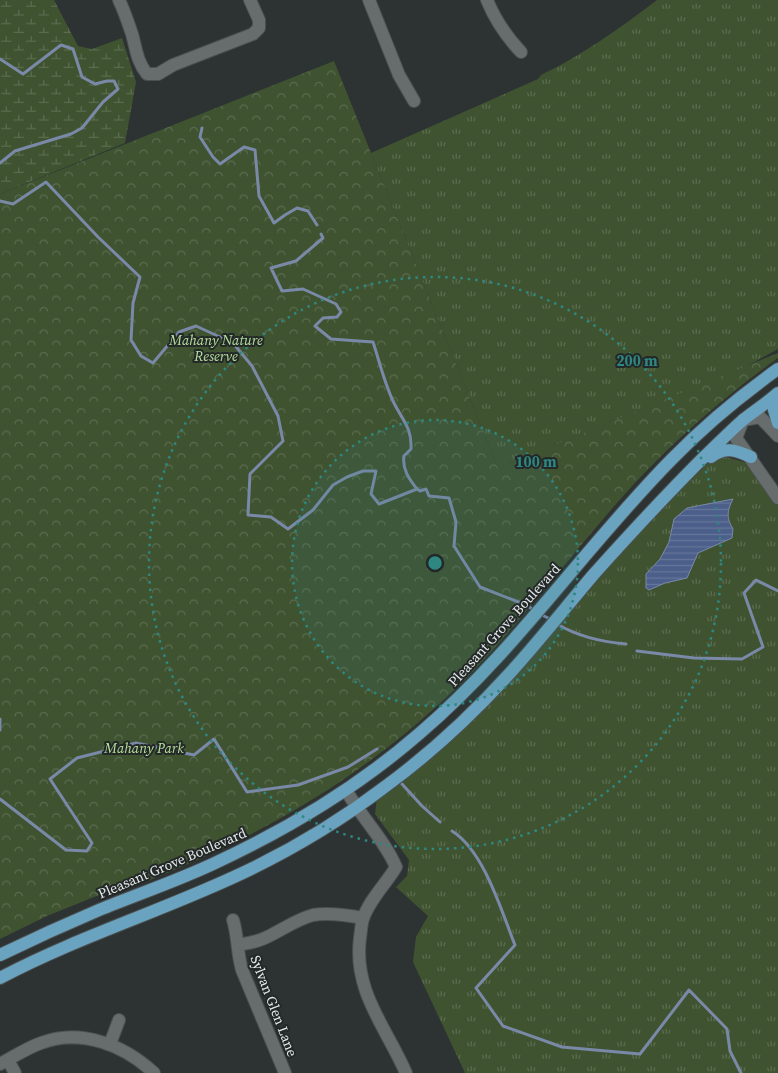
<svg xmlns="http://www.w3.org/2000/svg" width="778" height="1073" viewBox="0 0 778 1073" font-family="'Source Serif 4',serif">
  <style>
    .grass { fill: url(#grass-tufts) }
    .wetland { fill: url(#wetland-marsh) }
    .park { fill: url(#park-crowns) }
    .water { fill: url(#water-rules); stroke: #7a89a7 }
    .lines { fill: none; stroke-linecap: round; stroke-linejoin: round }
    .stream { stroke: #7a89a7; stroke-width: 3 }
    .minor-casing { stroke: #4c5050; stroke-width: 14 }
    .major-casing { stroke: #4c5050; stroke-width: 14 }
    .minor { stroke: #676d6d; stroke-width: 12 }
    .major { stroke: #6aa3bf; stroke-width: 12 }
    .ring { fill: none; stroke: #2f8781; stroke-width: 2.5; stroke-dasharray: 2.5 5 }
    .labels { text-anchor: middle; stroke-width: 4; stroke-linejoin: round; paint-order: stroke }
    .park-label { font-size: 14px; font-style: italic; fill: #b6e099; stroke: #232828 }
    .street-label { font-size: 14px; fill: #e7eaea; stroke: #232828 }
    .centre { fill: #2f8781; stroke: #232828; stroke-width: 2.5 }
    .ring-label { font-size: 15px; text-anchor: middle; font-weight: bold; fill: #2f8781; stroke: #232828; stroke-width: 4; stroke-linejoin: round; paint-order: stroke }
  </style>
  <defs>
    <pattern id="grass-tufts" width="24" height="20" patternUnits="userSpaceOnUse" patternTransform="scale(1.25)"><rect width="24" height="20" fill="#3f5331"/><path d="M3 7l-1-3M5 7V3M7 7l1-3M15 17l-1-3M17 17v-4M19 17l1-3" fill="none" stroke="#5b6c4f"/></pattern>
    <pattern id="wetland-marsh" width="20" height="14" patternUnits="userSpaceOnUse" patternTransform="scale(1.25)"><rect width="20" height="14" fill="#3f5331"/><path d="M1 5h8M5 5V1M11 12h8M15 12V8" fill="none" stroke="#5b6c4f"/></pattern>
    <pattern id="park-crowns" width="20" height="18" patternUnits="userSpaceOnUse" patternTransform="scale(1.25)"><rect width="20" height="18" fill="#3f5331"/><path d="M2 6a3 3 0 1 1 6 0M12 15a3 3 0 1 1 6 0" fill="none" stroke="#5b6c4f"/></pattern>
    <pattern id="water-rules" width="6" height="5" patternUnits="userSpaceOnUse" patternTransform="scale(1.25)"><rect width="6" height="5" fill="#4c5f8a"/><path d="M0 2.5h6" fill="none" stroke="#66769b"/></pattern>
  </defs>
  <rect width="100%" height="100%" fill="#2d3232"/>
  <path class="grass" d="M657,0H778V349L740,370L498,468L371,153L538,79L541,75C583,55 620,28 657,0Z
    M722,456L744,462L778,505V1073H465L413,962L416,937L428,916L396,887L407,876L409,860L375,814L377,797L482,708L605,569L691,479L710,461Z"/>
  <path class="wetland" d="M0,0H54L78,46L92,49L122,38L136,82L125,143L0,194Z"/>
  <path class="park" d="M334,61L498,468L778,353V358C726,395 678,437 634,484C579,544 530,611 474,670C379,768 274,830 148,881L146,876L47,916L0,939V194Z"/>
  <path class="water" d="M733,499C727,510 726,518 733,529L732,538L698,553L687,578L665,583L649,590L646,588V574L660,559L669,542L674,519L687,508Z"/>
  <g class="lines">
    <path class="stream" d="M0,59L23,74L61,45L73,49L82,77L95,84L107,81H114L118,89L103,102L82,128L71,134L15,151L0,163
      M202,128L200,137L213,157L220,164L244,147L255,150L259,196L274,223L285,215L297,208L308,211L317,225
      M0,201L13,204L46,182L98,237L140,277L133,303L131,340L141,356L153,363L179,332L196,326L233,343L252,366L278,416L283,441L250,474L248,515L271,517L288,529L313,510L333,485L347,477L363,471H376L371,494L379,504L417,489L420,491L426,489L429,496L449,498L456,522L454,546L480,587L526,605L534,610
      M321,234L323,238L296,261L271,268L282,291L303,289L336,304L341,312L337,317L323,318L315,326L331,339L373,342C380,363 385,386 395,405C404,422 412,429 411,449L404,456C402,469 409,479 417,489
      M540,614L552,620
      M557,624C577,636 603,642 626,644
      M637,651L694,658L742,659L763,647L744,593L756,580L778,591
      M0,719V730
      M402,784L422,806L440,822
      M0,799L66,850L87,851L92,843L50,779L77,758L136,743L194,755L214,739L247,792L298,785L348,767L377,749
      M452,831C484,851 501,910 515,945L476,988L503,1026L562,1047L640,1054L689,990L727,1029L730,1051L741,1073"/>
    <defs>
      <path id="minor" d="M119,0C124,10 128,22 132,34C136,48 137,62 147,74H158L173,65L253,34L259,28V20L250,0
        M369,0L399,75L414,101
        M487,0C495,20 506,36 521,52
        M743,420L736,438L778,498
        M743,420L760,417L778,436
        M346,790C361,817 384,839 396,867C386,884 369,900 363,919C361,925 361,932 360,938C353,991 386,1027 406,1073
        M233,920C238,936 237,953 242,970L285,1073
        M238,945C248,943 258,942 267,937C282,930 297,919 313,915C329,912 347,915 363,918
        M110,1044L119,1020
        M8,1060L15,1073
        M0,1064C13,1057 27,1048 41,1043C81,1028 124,1045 154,1073"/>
      <path id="major" d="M778,394L774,410L778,423
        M711,457C725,446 736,450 751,457
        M0,955C33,939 66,924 99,910C138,894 177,881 215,863C288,829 358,787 420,733C515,652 584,548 672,459C704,426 740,396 778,369
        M0,978C81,935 169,909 251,869C298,846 344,818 386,786C431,753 473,714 511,672C539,641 566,607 594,574C629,535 666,495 703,458C716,446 729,432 743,420C754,411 767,403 778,393"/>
    </defs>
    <use href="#minor" class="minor-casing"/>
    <use href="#major" class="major-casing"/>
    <use href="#minor" class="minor"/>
    <use href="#major" class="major"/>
  </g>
  <circle cx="435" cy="563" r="143" fill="#2f8781" fill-opacity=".12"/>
  <g class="ring">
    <circle cx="435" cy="563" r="143"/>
    <circle cx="435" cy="563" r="286"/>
  </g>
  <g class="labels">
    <g class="park-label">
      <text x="216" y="345">Mahany Nature<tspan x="216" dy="16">Reserve</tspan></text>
      <text x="144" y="753">Mahany Park</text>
    </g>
    <g class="street-label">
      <text transform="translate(504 625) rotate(-48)" y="5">Pleasant Grove Boulevard</text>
      <text transform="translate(172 863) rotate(-23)" y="5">Pleasant Grove Boulevard</text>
      <text transform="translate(274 1006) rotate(69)" y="5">Sylvan Glen Lane</text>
    </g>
  </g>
  <circle cx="435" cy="563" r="8" class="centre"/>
  <g class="ring-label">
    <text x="637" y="366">200 m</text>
    <text x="536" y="467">100 m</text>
  </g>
</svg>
